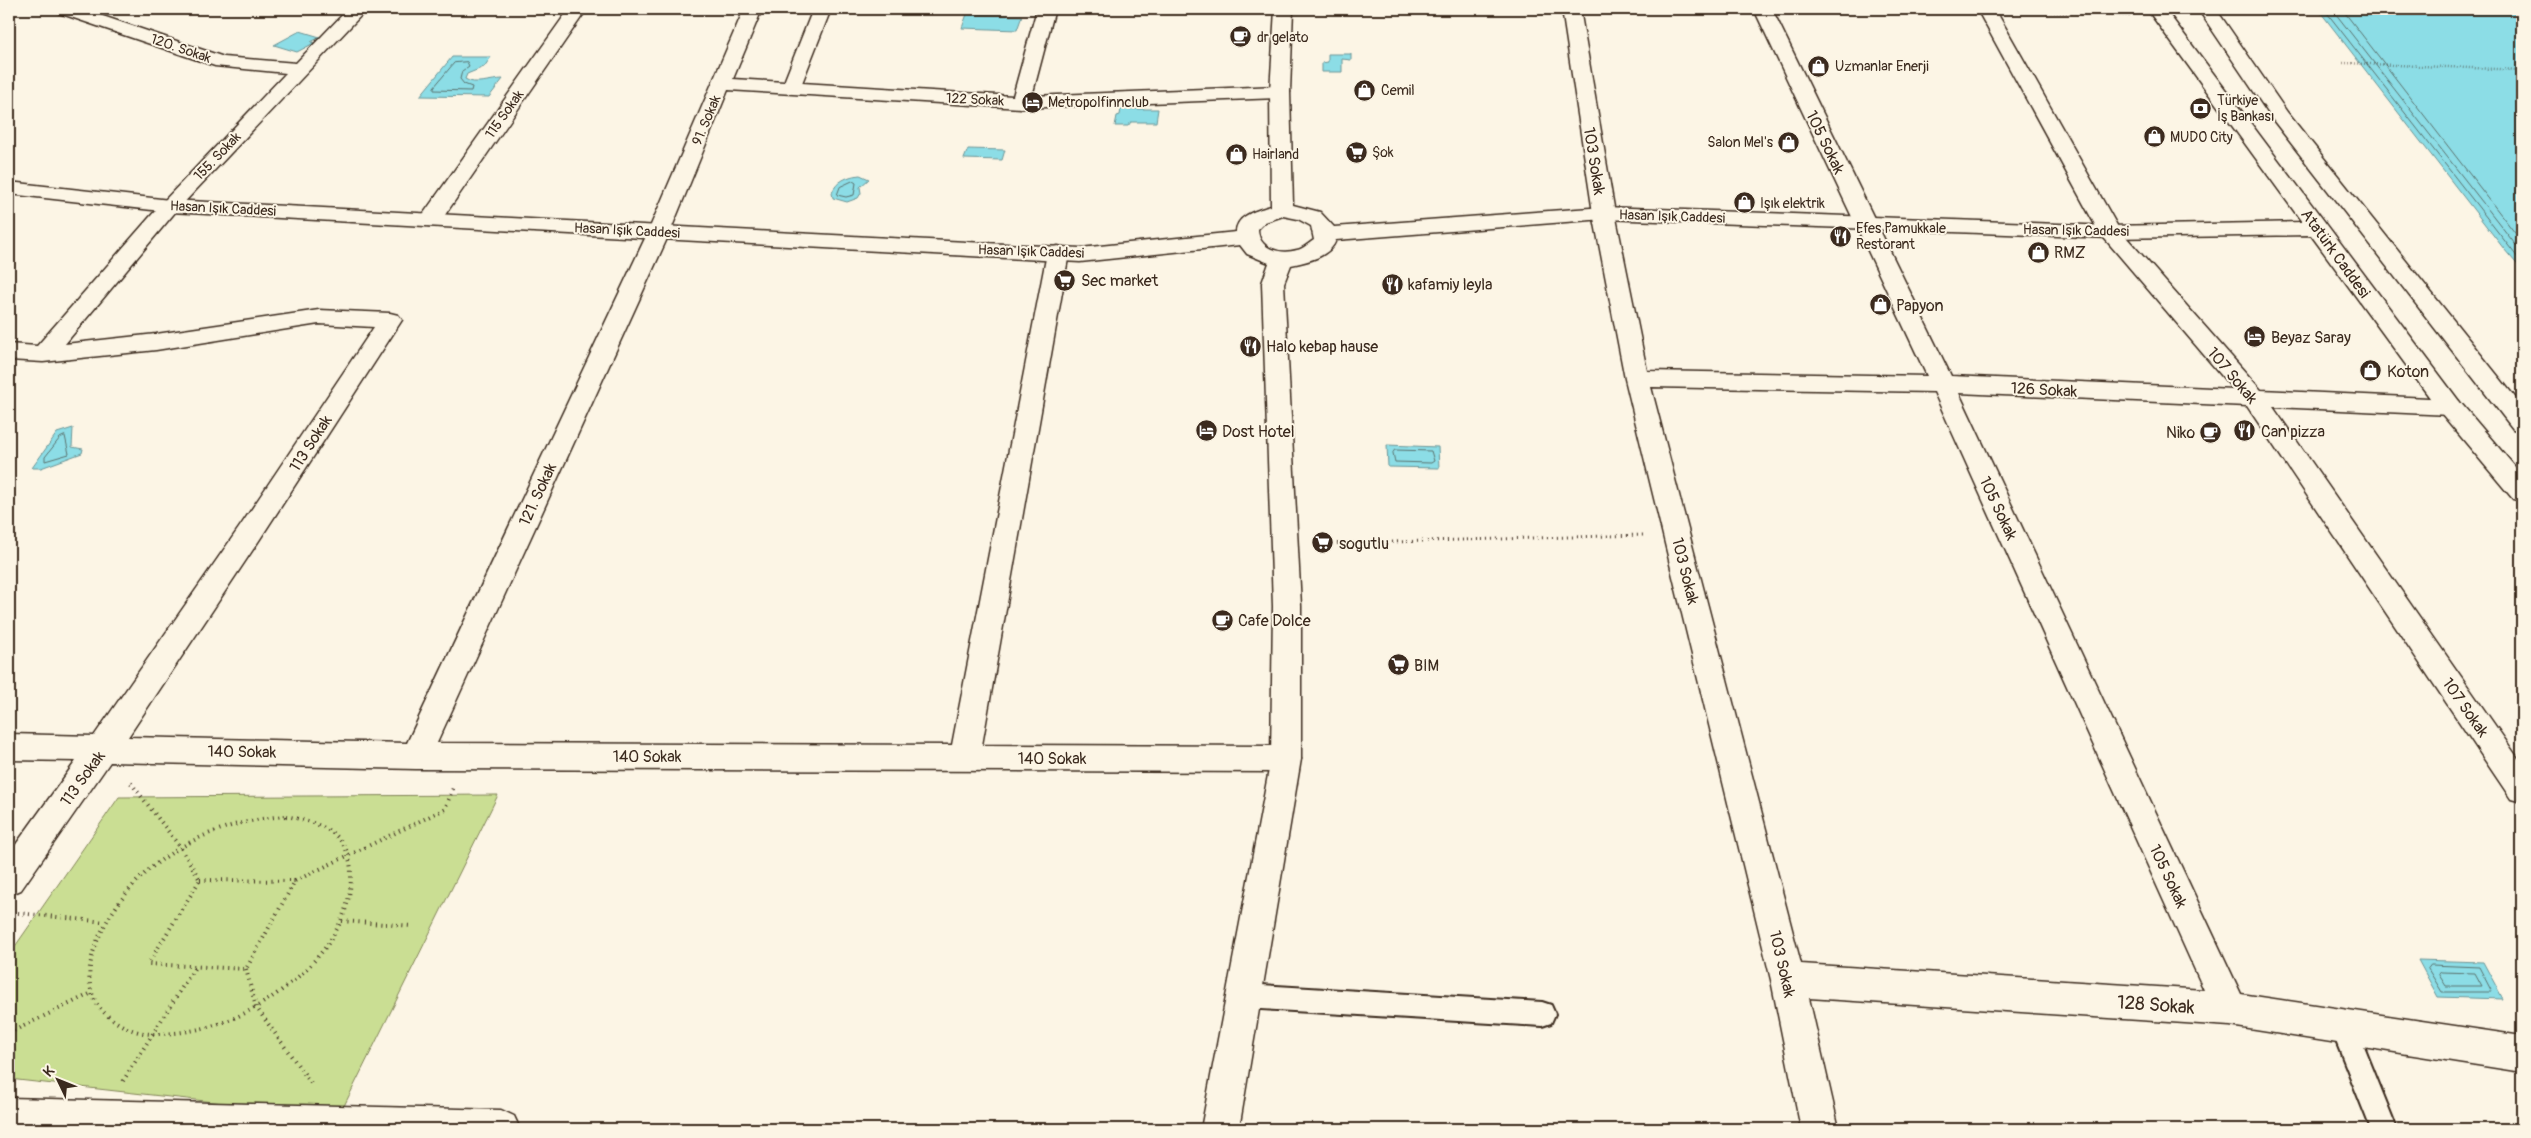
<svg xmlns="http://www.w3.org/2000/svg" width="2531" height="1138" viewBox="0 0 2531 1138" font-family="Pangolin,sans-serif">
  <style>
    .green { fill: #cade93; stroke: #828458 }
    .water { fill: #8cdde6; stroke: #6c9596 }
    .lines { fill: none; stroke-linecap: round; stroke-linejoin: round }
    .shore { stroke: #5b726e; stroke-width: 1 }
    .lane-casing { stroke: #3b2a1e; stroke-width: 4 }
    .street-casing { stroke: #3b2a1e; stroke-width: 3 }
    .secondary-casing { stroke: #3b2a1e; stroke-width: 3 }
    .path-far2 { stroke: #3b2a1e; stroke-width: 2.5; stroke-dasharray: 0.5 2.5; stroke-linecap: butt }
    .path-far1 { stroke: #3b2a1e; stroke-width: 3; stroke-dasharray: 1 4; stroke-linecap: butt }
    .path { stroke: #3b2a1e; stroke-width: 4; stroke-dasharray: 1 4.5; stroke-linecap: butt }
    .lane { fill: #fcf5e5; fill-rule: evenodd }
    .street { fill: #fcf5e5; fill-rule: evenodd }
    .secondary { fill: #fcf5e5; fill-rule: evenodd }
    .labels { text-anchor: middle; stroke-width: 4; stroke-linejoin: round; paint-order: stroke }
    .far-poi-label { font-size: 14px; fill: #3b2a1e; stroke: #fcf5e5; text-anchor: start }
    .far-street-label { font-size: 14px; fill: #3b2a1e; stroke: #fcf5e5 }
    .street-label { font-size: 16px; fill: #3b2a1e; stroke: #fcf5e5 }
    .poi-label { font-size: 16px; fill: #3b2a1e; stroke: #fcf5e5; text-anchor: start }
    .near-street-label { font-size: 19px; fill: #3b2a1e; stroke: #fcf5e5 }
  </style>
  <rect width="100%" height="100%" fill="#fcf5e5"/>
  <filter id="ink" filterUnits="userSpaceOnUse"><feTurbulence type="fractalNoise" baseFrequency=".02" numOctaves="2"/><feDisplacementMap in="SourceGraphic" scale="10" xChannelSelector="R" yChannelSelector="G"/><feConvolveMatrix kernelMatrix="1 2 1 2 8 2 1 2 1" color-interpolation-filters="sRGB"/></filter>
  <g filter="url(#ink)">
    <path class="green" d="M498,795L339,1116L9,1079V955L119,797Z"/>
    <path class="water" d="M2318,9H2522V270L2504,249Z
      M967,14L1022,16L1017,30L962,28Z
      M300,31L320,37L311,42L314,43L297,52L274,45Z
      M1328,54H1351V60L1342,59V72H1322V63L1328,62Z
      M452,57H491L484,67L467,74L465,79C475,86 491,79 503,79L489,97L420,96Z
      M1121,109H1158L1156,122H1131L1128,126H1115L1117,116L1120,115Z
      M968,149L1005,150L1002,160L964,159Z
      M860,175L869,179L860,187L861,193L858,198L847,202L833,198L832,193C836,181 848,176 860,175Z
      M73,428L72,447L83,449L82,453L41,468H32L57,433Z
      M1387,445L1438,447L1439,468L1388,467Z
      M2418,960L2483,962L2503,999L2438,997Z"/>
    <g class="lines">
      <path class="shore" d="M2324,9L2522,263
        M2332,9L2522,253
        M2342,9L2522,242
        M467,62L469,66L462,71L460,79L464,84L472,87L471,91L434,90V87L454,63Z
        M853,181L856,183L854,195L846,197L837,195L840,187Z
        M65,436L69,454L45,461V457L60,438Z
        M1395,450L1431,451L1434,461L1431,463L1395,462L1393,453Z
        M2431,965L2479,967L2492,992H2442L2428,969Z
        M2441,972L2475,973L2482,986H2446L2439,975Z"/>
      <defs>
        <path id="lane" d="M1244,984L1542,1002L1551,1005L1555,1014L1551,1023L1542,1026L1244,1008L1235,1005L1231,996L1235,987Z
          M2343,1013L2352,1017L2397,1129H2371L2330,1026L2334,1017Z"/>
        <path id="street" d="M56,9H82L224,57L296,63L348,9H367L177,210L65,344L156,334L319,310L390,313L398,315L402,320L260,539L128,737L407,743L648,232L744,9H762L733,79L784,82L813,9H831L802,83L1013,96L1037,9H1055L1032,96L1280,86L1287,88L1290,92L1287,96L1280,98L1021,108L728,90L670,232L437,743L952,745L1047,253L1050,248L1058,246L1066,248L1069,253L982,745L1286,746L1297,750L1301,759L1297,768L1286,772L416,769L110,762L21,890L9,895V854L76,761L9,760V734L94,736L241,525L374,327L319,324L156,350L43,362L9,360V344L37,346L163,202L286,73L215,66L59,13Z
          M569,9H587L438,225L430,226L422,225L419,220Z
          M1562,9H1580L1615,213L1647,371L1927,376L1754,9H1772L1951,376L2233,389L2099,232L1977,9H1995L2119,229L2261,390L2450,399L2459,401L2462,407L2459,413L2450,415L2273,407L2522,764V802L2511,799L2247,406L1959,393L2241,994L2522,1036V1072L2230,1026L1809,998L1839,1129H1801L1771,980L1625,379L1593,213ZM1651,387L1934,392L2204,990L1801,964Z
          M2198,9H2216L2287,112L2522,406V431L2513,429L2273,120Z
          M9,1098L501,1110L514,1116L520,1129H9Z"/>
        <path id="secondary" d="M1275,9H1293L1290,92L1293,205L1320,212L1334,227L1604,207L2110,226L2302,222L2147,9H2165L2459,401L2522,475V501L2513,499L2441,413L2311,235L2110,238L1604,219L1336,240C1330,257 1306,262 1291,265L1284,283L1301,606V759L1239,1129H1201L1271,759L1273,606L1262,283L1269,263L1247,254L1240,245L1080,262L170,212L9,194V182L170,200L1080,248L1236,232C1236,215 1258,210 1271,206L1270,92ZM1283,216L1298,219L1311,226L1314,240C1309,243 1303,249 1297,250C1280,255 1258,249 1258,229L1265,222Z"/>
      </defs>
      <use href="#lane" class="lane-casing"/>
      <use href="#street" class="street-casing"/>
      <use href="#secondary" class="secondary-casing"/>
      <path class="path-far2" d="M2018,10L2130,16
        M2343,63L2522,70"/>
      <path class="path-far1" d="M1317,544L1644,535"/>
      <path class="path" d="M131,783L181,848L200,880
        M286,816C321,823 351,833 351,875C351,937 297,986 245,1013C217,1027 185,1034 154,1034C139,1034 124,1028 112,1019C57,981 115,898 151,868C190,836 236,820 286,816Z
        M200,880L295,881L246,969L148,964Z
        M295,881L445,809L453,788
        M18,913L105,922
        M342,921L413,926
        M246,969L256,1007L313,1086
        M9,1033L92,993
        M123,1081L195,967"/>
      <use href="#lane" class="lane"/>
      <use href="#street" class="street"/>
      <use href="#secondary" class="secondary"/>
    </g>
  </g>
  <defs>
    <symbol id="cafe-disc" viewBox="-11 -11 22 22"><circle r="9.5" fill="#3b2a1e" stroke="#fcf5e5"/><path d="M-5.5-4.5H6V0H3Q3 3.5 0 3.5H-2.5Q-5.5 3.5-5.5 0ZM3-3.2v2h1.7v-2ZM-6 4.5H4V6H-6Z" fill="#fff"/></symbol>
    <symbol id="shop-disc" viewBox="-11 -11 22 22"><circle r="9.5" fill="#3b2a1e" stroke="#fcf5e5"/><path d="M-5-2.5h2.3a2.7 3.5 0 0 1 5.4 0H5L5.5 6h-11ZM-1.5-2.5h3a1.5 2.3 0 0 0-3 0Z" fill="#fff"/></symbol>
    <symbol id="hotel-disc" viewBox="-11 -11 22 22"><circle r="9.5" fill="#3b2a1e" stroke="#fcf5e5"/><path d="M-6-4.5h1.5V1H6V5H4.5V3h-9V5H-6ZM-4 0a1.8 1.8 0 1 1 3.6 0ZM.5 0V-2.5h3Q6-2.5 6 0Z" fill="#fff"/></symbol>
    <symbol id="bank-disc" viewBox="-11 -11 22 22"><circle r="9.5" fill="#3b2a1e" stroke="#fcf5e5"/><path d="M-6-4H6V4H-6ZM0-2.3a2.3 2.3 0 1 0 0 4.6a2.3 2.3 0 1 0 0-4.6Z" fill="#fff"/></symbol>
    <symbol id="supermarket-disc" viewBox="-11 -11 22 22"><circle r="9.5" fill="#3b2a1e" stroke="#fcf5e5"/><path d="M-6-5.5h2.5l.6 2H6L4.5 2H-2.5L-4.4-4H-6ZM-1.5 3.2a1.3 1.3 0 1 0 .1 0ZM3 3.2a1.3 1.3 0 1 0 .1 0Z" fill="#fff"/></symbol>
    <symbol id="restaurant-disc" viewBox="-11 -11 22 22"><circle r="9.5" fill="#3b2a1e" stroke="#fcf5e5"/><path d="M-5-6h1v4h1v-4h1v4h1v-4h1v5L-1.5 .5V6h-2V.5L-5-1ZM5-6V6H3V1.5H1.5Q1.5-4 5-6Z" fill="#fff"/></symbol>
  </defs>
  <g fill-rule="evenodd">
    <use href="#cafe-disc" x="1228" y="24" width="25" height="25"/>
    <use href="#shop-disc" x="1806" y="54" width="25" height="25"/>
    <use href="#shop-disc" x="1352" y="78" width="25" height="25"/>
    <use href="#hotel-disc" x="1020" y="90" width="25" height="25"/>
    <use href="#bank-disc" x="2188" y="96" width="25" height="25"/>
    <use href="#shop-disc" x="2142" y="124" width="25" height="25"/>
    <use href="#shop-disc" x="1776" y="130" width="25" height="25"/>
    <use href="#supermarket-disc" x="1344" y="140" width="25" height="25"/>
    <use href="#shop-disc" x="1224" y="142" width="25" height="25"/>
    <use href="#shop-disc" x="1732" y="190" width="25" height="25"/>
    <use href="#restaurant-disc" x="1828" y="224" width="25" height="25"/>
    <use href="#shop-disc" x="2026" y="240" width="25" height="25"/>
    <use href="#supermarket-disc" x="1052" y="268" width="25" height="25"/>
    <use href="#restaurant-disc" x="1380" y="272" width="25" height="25"/>
    <use href="#shop-disc" x="1868" y="292" width="25" height="25"/>
    <use href="#hotel-disc" x="2242" y="324" width="25" height="25"/>
    <use href="#restaurant-disc" x="1238" y="334" width="25" height="25"/>
    <use href="#shop-disc" x="2358" y="358" width="25" height="25"/>
    <use href="#hotel-disc" x="1194" y="418" width="25" height="25"/>
    <use href="#restaurant-disc" x="2232" y="418" width="25" height="25"/>
    <use href="#cafe-disc" x="2198" y="420" width="25" height="25"/>
    <use href="#supermarket-disc" x="1310" y="530" width="25" height="25"/>
    <use href="#cafe-disc" x="1210" y="608" width="25" height="25"/>
    <use href="#supermarket-disc" x="1386" y="652" width="25" height="25"/>
  </g>
  <g class="labels">
    <g class="far-poi-label">
      <text x="1257" y="42">dr gelato</text>
      <text x="1835" y="71">Uzmanlar Enerji</text>
      <text x="1381" y="95">Cemil</text>
      <text x="2217" y="105">Türkiye<tspan x="2217" dy="16">İş Bankası</tspan></text>
      <text x="1048" y="107">Metropolfinnclub</text>
      <text x="2170" y="142">MUDO City</text>
      <text x="1773" y="147" text-anchor="end">Salon Mel's</text>
      <text x="1372" y="157">Şok</text>
      <text x="1252" y="159">Hairland</text>
      <text x="1760" y="208">Işık elektrik</text>
      <text x="1856" y="233">Efes Pamukkale<tspan x="1856" dy="16">Restorant</tspan></text>
    </g>
    <g class="far-street-label">
      <text transform="translate(181 48) rotate(19)" y="5">120. Sokak</text>
      <text transform="translate(975 99) rotate(3)" y="5">122 Sokak</text>
      <text transform="translate(504 114) rotate(-55)" y="5">115 Sokak</text>
      <text transform="translate(706 120) rotate(-67)" y="5">91. Sokak</text>
      <text transform="translate(217 156) rotate(-46)" y="5">155. Sokak</text>
      <text transform="translate(223 208) rotate(3)" y="5">Hasan Işık Caddesi</text>
      <text transform="translate(1672 216) rotate(2)" y="5">Hasan Işık Caddesi</text>
      <text transform="translate(627 230) rotate(3)" y="5">Hasan Işık Caddesi</text>
      <text transform="translate(2076 230) rotate(1)" y="5">Hasan Işık Caddesi</text>
      <text transform="translate(1031 251) rotate(2)" y="5">Hasan Işık Caddesi</text>
    </g>
    <g class="street-label">
      <text transform="translate(1826 142) rotate(64)" y="6">105 Sokak</text>
      <text transform="translate(1595 161) rotate(81)" y="6">103 Sokak</text>
      <text transform="translate(2336 253) rotate(54)" y="6">Atatürk Caddesi</text>
      <text transform="translate(2233 375) rotate(50)" y="6">107 Sokak</text>
      <text transform="translate(2044 389) rotate(3)" y="6">126 Sokak</text>
      <text transform="translate(310 443) rotate(-57)" y="6">113 Sokak</text>
      <text transform="translate(537 494) rotate(-65)" y="6">121. Sokak</text>
      <text transform="translate(1999 508) rotate(65)" y="6">105 Sokak</text>
      <text transform="translate(1686 571) rotate(76)" y="6">103 Sokak</text>
      <text transform="translate(2466 707) rotate(55)" y="6">107 Sokak</text>
      <text transform="translate(242 751) rotate(1)" y="6">140 Sokak</text>
      <text x="647" y="762">140 Sokak</text>
      <text x="1052" y="764">140 Sokak</text>
      <text transform="translate(82 778) rotate(-54)" y="6">113 Sokak</text>
      <text transform="translate(2169 876) rotate(65)" y="6">105 Sokak</text>
      <text transform="translate(1783 964) rotate(77)" y="6">103 Sokak</text>
    </g>
    <g class="poi-label">
      <text x="2054" y="258">RMZ</text>
      <text x="1081" y="286">Sec market</text>
      <text x="1408" y="290">kafamiy leyla</text>
      <text x="1896" y="311">Papyon</text>
      <text x="2271" y="343">Beyaz Saray</text>
      <text x="1266" y="352">Halo kebap hause</text>
      <text x="2387" y="377">Koton</text>
      <text x="1222" y="437">Dost Hotel</text>
      <text x="2261" y="437">Can pizza</text>
      <text x="2195" y="438" text-anchor="end">Niko</text>
      <text x="1339" y="549">sogutlu</text>
      <text x="1238" y="626">Cafe Dolce</text>
      <text x="1414" y="671">BIM</text>
    </g>
    <g class="near-street-label">
      <text transform="translate(2156 1004) rotate(4)" y="7">128 Sokak</text>
    </g>
  </g>
  <rect width="2531" height="1138" fill="none" stroke="#fcf5e5" stroke-width="30"/>
  <rect x="15" y="15" width="2501" height="1108" fill="none" stroke="#3b2a1e" stroke-width="2" filter="url(#ink)"/>
  <g transform="translate(58 1080) rotate(313)" stroke="#fcf5e5" stroke-width="4" paint-order="stroke">
  <path d="M0-4L9 19L0 12L-9 19Z" fill="#3b2a1e"/>
  <text y="-8" font-size="14" font-weight="bold" text-anchor="middle" fill="#3b2a1e">K</text>
  </g>
</svg>
